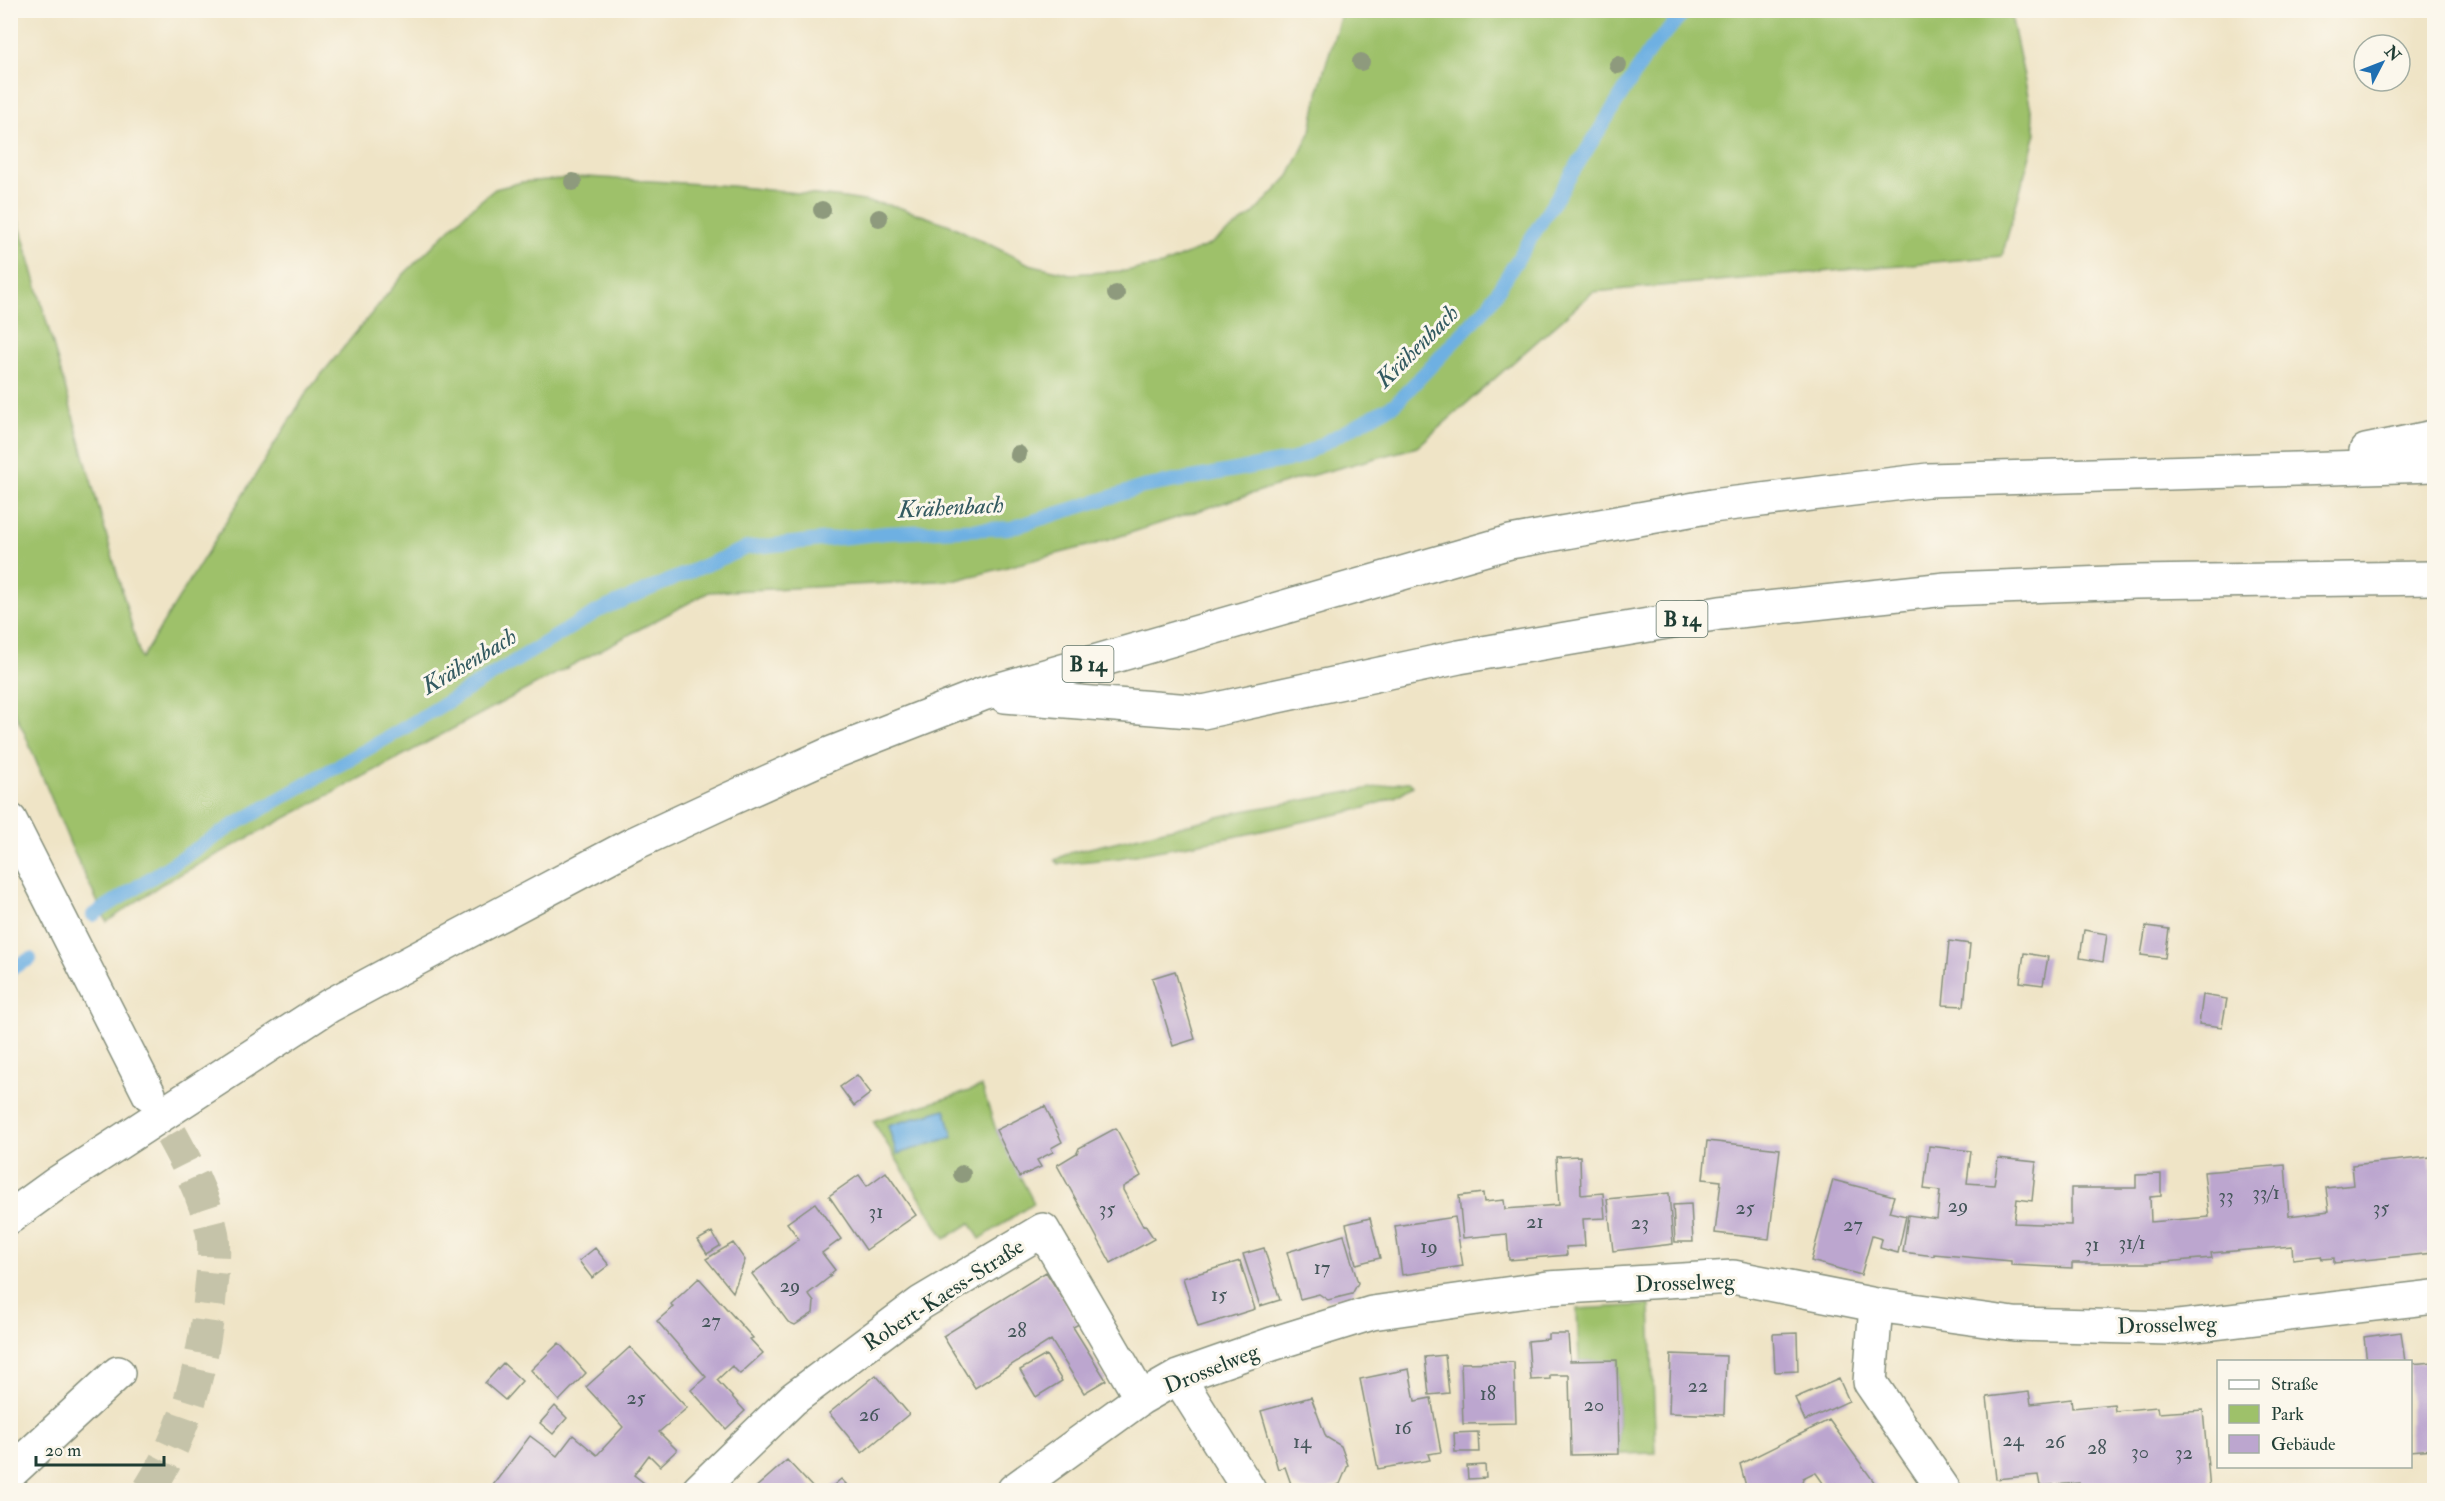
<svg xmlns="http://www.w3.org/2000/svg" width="2445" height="1501" viewBox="0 0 2445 1501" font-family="'IM FELL Double Pica',serif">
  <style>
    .green { fill: #9ec16a; stroke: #5e7f4f; stroke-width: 1.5 }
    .water { fill: #6eb0e2; stroke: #46768b; stroke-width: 1.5 }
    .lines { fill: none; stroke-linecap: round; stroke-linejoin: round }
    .stream { stroke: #6eb0e2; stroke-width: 14 }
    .building { fill: #bca6cf }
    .minor-tunnel { stroke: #c5c3a9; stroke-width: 33; stroke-dasharray: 33 16; stroke-linecap: butt }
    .minor-casing { stroke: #87907d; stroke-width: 36 }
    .major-casing { stroke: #87907d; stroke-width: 36 }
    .minor { stroke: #fff; stroke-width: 33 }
    .major { stroke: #fff; stroke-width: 33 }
    .tree { fill: #8e9a7d }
    .labels { text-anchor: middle; stroke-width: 6; stroke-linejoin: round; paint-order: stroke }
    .number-label { font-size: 20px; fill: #46575b }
    .shield { fill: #fbf7ec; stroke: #61756b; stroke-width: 1.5 }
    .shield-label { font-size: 21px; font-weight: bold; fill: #1f3d34 }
    .street-label { font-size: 22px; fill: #1f3d34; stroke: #fbf7ec }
    .water-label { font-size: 24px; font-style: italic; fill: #335a60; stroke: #fbf7ec }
  </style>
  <rect width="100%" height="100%" fill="#fbf7ec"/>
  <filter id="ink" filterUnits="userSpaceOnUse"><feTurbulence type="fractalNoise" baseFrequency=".0167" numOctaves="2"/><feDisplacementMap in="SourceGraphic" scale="12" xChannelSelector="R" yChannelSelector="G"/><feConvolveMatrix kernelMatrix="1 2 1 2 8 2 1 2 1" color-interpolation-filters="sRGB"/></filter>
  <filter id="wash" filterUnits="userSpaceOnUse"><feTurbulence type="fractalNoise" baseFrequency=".008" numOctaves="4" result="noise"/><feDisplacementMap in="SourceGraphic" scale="24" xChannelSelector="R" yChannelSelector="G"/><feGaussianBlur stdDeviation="1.35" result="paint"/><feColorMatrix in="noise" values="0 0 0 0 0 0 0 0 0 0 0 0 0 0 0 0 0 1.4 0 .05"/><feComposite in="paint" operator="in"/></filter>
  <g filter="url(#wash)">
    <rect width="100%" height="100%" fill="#efe4c6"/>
    <path class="green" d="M1342,11H2010L2036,133L2002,256L1593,292L1417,447L1291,481L1099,543L957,580L709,592L162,884L107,922L71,846L24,732L11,705V194L141,659L307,392L404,274L468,211L495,189L522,182L587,177L731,186L844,198L895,206L950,225L1029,264L1070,274L1125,271L1162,265L1209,245L1253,214L1289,176L1311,131L1320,84Z
      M1405,782H1410L1413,786L1395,797L1365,808L1243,835L1119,858L1059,864L1055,860L1069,853L1243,811Z
      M982,1087L996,1130L1034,1203L980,1239L970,1223L945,1239L873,1121Z
      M1650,1305L1656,1453L1619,1454L1617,1361H1579L1577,1309Z"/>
    <path class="water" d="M945,1109L953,1137L897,1154L888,1126Z"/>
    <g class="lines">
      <path class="stream" d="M93,915L232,826L394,734L598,611L746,548L886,533L1011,528L1143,487L1295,459L1395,404L1488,306L1650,50L1687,10
        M10,969L30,959"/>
    </g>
    <g id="blocks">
      <path class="building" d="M2146,926L2169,929L2165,958L2141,955Z
        M2084,930L2107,934L2103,962L2080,958Z
        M1949,941L1970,944L1964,1006L1943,1005Z
        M2024,953L2048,957L2043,985L2020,982Z
        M1175,971L1195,1039L1173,1046L1152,978Z
        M2203,995L2227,999L2222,1027L2199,1024Z
        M857,1075L871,1093L854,1106L840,1087Z
        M1045,1106L1062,1142L1051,1148L1053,1152L1037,1160L1041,1167L1019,1177L996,1130Z
        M1116,1128L1141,1176L1123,1187V1190L1143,1226L1145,1225L1154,1239L1111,1263L1057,1165L1077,1153L1079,1148Z
        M1707,1141L1780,1149L1769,1239L1715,1233L1721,1181L1703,1179Z
        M1929,1146L1971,1151L1967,1183L1994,1185L1998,1158L2036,1162L2032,1201L2017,1199L2014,1223L2071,1225V1188H2136V1175L2161,1174V1196L2150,1197L2151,1222L2209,1217L2204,1172L2285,1165L2289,1216L2329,1211L2326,1188L2354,1185L2352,1165L2430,1157L2434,1203V1253L2334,1263V1258L2322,1259L2321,1256L2293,1259L2292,1246L2211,1253L2212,1258L2152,1263H2072V1268L2011,1265V1261L1934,1254V1256L1903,1252L1908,1215L1937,1219L1940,1191L1924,1189Z
        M1580,1156L1581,1195L1603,1193L1605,1218L1583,1219L1585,1246L1566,1247L1567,1255L1509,1260L1507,1234L1463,1238L1459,1196L1483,1193L1484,1202L1504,1200L1505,1209L1559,1205L1556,1157Z
        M886,1172L916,1215L866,1250L829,1196L859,1175L867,1186Z
        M1833,1180L1894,1196L1889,1212L1906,1216L1898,1253L1880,1248L1882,1239L1872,1236L1861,1275L1811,1261Z
        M1669,1193L1673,1244L1613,1251L1607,1199Z
        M815,1203L841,1239L822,1253L835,1270L829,1275L831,1276L808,1294L814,1302L813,1313L795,1325L788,1322L752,1274L799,1239L787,1223Z
        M1691,1204L1693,1242H1675L1673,1205Z
        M1455,1217L1463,1266L1402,1275L1395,1226Z
        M1370,1218L1380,1258L1356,1264L1346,1224Z
        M712,1232L720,1246L707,1254L698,1240Z
        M1344,1235L1358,1283L1352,1294L1328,1300L1319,1294L1300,1299L1287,1252Z
        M733,1243L745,1260L733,1292L706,1259Z
        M595,1248L609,1265L592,1278L579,1261Z
        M1264,1248L1280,1300L1260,1306L1243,1254Z
        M1240,1261L1255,1309L1198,1327L1183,1278Z
        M1046,1272L1079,1324L1073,1327L1106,1380L1084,1393L1051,1340L975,1388L943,1336Z
        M699,1278L753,1338L750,1339L763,1353L740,1374L732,1366L717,1380L745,1411L726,1429L691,1390L706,1377L657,1321L673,1307L671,1304Z
        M2401,1332L2405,1362H2367L2364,1337Z
        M1797,1333L1798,1371L1775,1372L1773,1334Z
        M1548,1334H1568L1570,1361L1617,1360L1619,1454L1571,1455L1569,1375H1550V1379L1531,1380L1528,1341L1548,1339Z
        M559,1343L586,1373L559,1401L531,1370Z
        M630,1347L687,1408L659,1432L677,1450L660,1466L649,1455L634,1475L653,1490L490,1489L530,1436L557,1456L573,1435L597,1455L623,1427L586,1387Z
        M1671,1354L1726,1356L1724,1415L1669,1413Z
        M1046,1355L1062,1381L1036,1397L1020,1370Z
        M1445,1355L1449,1393L1429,1395L1425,1357Z
        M1514,1362L1516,1423L1463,1424L1461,1363Z
        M2434,1362V1449L2410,1451V1364Z
        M503,1363L522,1381L505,1400L485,1383Z
        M1409,1369L1415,1401L1431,1398L1441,1452L1428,1454L1430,1460L1378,1469L1360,1379Z
        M876,1375L909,1414L862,1453L829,1413Z
        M1839,1379L1849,1401L1805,1421L1795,1398Z
        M2029,1392L2031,1404L2071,1399L2072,1408L2114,1404L2115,1411L2157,1407L2158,1413L2203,1410L2210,1490H2122V1488L2080,1490L2079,1483L2040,1486L2038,1475L1996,1479L1987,1397Z
        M1311,1397L1326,1437L1341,1446L1348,1465L1340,1484L1324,1490H1303L1291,1484L1285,1467L1278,1469L1261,1411Z
        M555,1406L567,1418L553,1434L540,1423Z
        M1829,1420L1880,1490H1828L1816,1473H1813L1803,1478L1800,1490H1747L1740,1464Z
        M1478,1432L1479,1452H1455L1454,1433Z
        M787,1460L815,1490H753Z
        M1485,1465L1486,1478L1468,1479L1467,1466Z
        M841,1479L852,1490H828Z"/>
    </g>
  </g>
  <g filter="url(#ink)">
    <use href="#blocks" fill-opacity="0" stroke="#87907d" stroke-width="1.5"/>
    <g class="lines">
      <path class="minor-tunnel" d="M149,1490C188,1429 205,1358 211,1286C213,1268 216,1245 211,1227C200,1180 171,1136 149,1094"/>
      <defs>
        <path id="minor" d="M10,820L149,1094
          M1876,1305L1870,1382L1944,1490
          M1178,1377L1249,1490
          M10,1473L118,1373
          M699,1490L793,1399L921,1303L1043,1230L1141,1398
          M1014,1490L1141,1398L1178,1377L1272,1344L1372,1313L1548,1288L1733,1277L1876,1305L2014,1324L2170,1328L2434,1297"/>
        <path id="major" d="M2366,451L2434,437
          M1005,696L1203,712L1459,657L1720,613L1946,589L2136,582L2434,578
          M10,1217L57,1183L329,1006L452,940L633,844L732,798L832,753L983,694L1510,542L1712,506L1928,480L2434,465"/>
      </defs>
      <use href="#minor" class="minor-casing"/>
      <use href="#major" class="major-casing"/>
      <use href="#minor" class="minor"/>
      <use href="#major" class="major"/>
    </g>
    <g class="tree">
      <circle cx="1361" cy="62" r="9"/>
      <circle cx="1618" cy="65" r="9"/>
      <circle cx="573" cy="182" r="9"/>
      <circle cx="822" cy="210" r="9"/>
      <circle cx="879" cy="218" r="9"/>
      <circle cx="1116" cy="294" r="9"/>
      <circle cx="1018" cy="454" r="9"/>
      <circle cx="962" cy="1174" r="9"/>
    </g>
  </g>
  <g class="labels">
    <g class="number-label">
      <text x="2266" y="1199">33/1</text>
      <text x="2226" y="1202">33</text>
      <text x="1958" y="1212">29</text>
      <text x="1745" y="1214">25</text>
      <text x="2381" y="1214">35</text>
      <text x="1107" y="1215">35</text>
      <text x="876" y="1218">31</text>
      <text x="1535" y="1228">21</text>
      <text x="1640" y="1229">23</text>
      <text x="1853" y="1231">27</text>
      <text x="2132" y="1249">31/1</text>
      <text x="2092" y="1251">31</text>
      <text x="1429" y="1253">19</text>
      <text x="1322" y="1274">17</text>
      <text x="790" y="1292">29</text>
      <text x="1219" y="1301">15</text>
      <text x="711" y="1327">27</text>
      <text x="1017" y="1337">28</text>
      <text x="1698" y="1392">22</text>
      <text x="1488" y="1400">18</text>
      <text x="636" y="1404">25</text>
      <text x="1594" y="1411">20</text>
      <text x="869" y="1421">26</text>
      <text x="1403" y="1434">16</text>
      <text x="2013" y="1446">24</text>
      <text x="1302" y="1448">14</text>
      <text x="2055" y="1448">26</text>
      <text x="2097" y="1454">28</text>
      <text x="2140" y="1458">30</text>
      <text x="2184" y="1459">32</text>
    </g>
    <g class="shield">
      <rect x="1656.5" y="601" width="51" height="36" rx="4.5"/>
      <rect x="1062.5" y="646" width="51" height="36" rx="4.5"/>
    </g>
    <g class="shield-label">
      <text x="1682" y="626">B 14</text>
      <text x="1088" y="671">B 14</text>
    </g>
    <g class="street-label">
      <text transform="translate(1685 1282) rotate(-2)" y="8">Drosselweg</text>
      <text transform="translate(943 1294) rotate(-33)" y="8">Robert-Kaess-Straße</text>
      <text transform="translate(2167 1324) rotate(-2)" y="8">Drosselweg</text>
      <text transform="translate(1211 1368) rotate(-22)" y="8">Drosselweg</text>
    </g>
    <g class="water-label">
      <text transform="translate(1417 346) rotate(-45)" y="8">Krähenbach</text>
      <text transform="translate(951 507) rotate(-3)" y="8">Krähenbach</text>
      <text transform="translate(469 661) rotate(-31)" y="8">Krähenbach</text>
    </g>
  </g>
  <rect width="2445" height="1501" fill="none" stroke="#fbf7ec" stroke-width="36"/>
  <rect x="2217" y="1360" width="195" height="108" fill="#fbf7ec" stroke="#a3ada2" stroke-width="1.5"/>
  <rect x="2229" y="1380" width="30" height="9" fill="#ffffff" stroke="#a3ada2" stroke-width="1.5"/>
  <text x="2271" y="1390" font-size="18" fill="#1f3d34">Straße</text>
  <rect x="2229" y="1405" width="30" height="18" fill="#9ec16a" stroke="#a3ada2" stroke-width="1.5"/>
  <text x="2271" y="1420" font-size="18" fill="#1f3d34">Park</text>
  <rect x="2229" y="1435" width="30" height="18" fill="#bca6cf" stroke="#a3ada2" stroke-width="1.5"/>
  <text x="2271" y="1450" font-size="18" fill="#1f3d34">Gebäude</text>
  <g transform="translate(2382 63) rotate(48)"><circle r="28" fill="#fbf7ec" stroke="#a3ada2" stroke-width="1.5"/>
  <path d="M0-4.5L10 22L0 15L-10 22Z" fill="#1f6fb2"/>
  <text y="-9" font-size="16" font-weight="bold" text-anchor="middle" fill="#1f3d34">N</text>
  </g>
  <path d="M36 1456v9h128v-9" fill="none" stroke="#1f3d34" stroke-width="3"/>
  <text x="45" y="1456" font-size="18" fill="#1f3d34" stroke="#fbf7ec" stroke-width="4.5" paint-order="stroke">20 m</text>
</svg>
